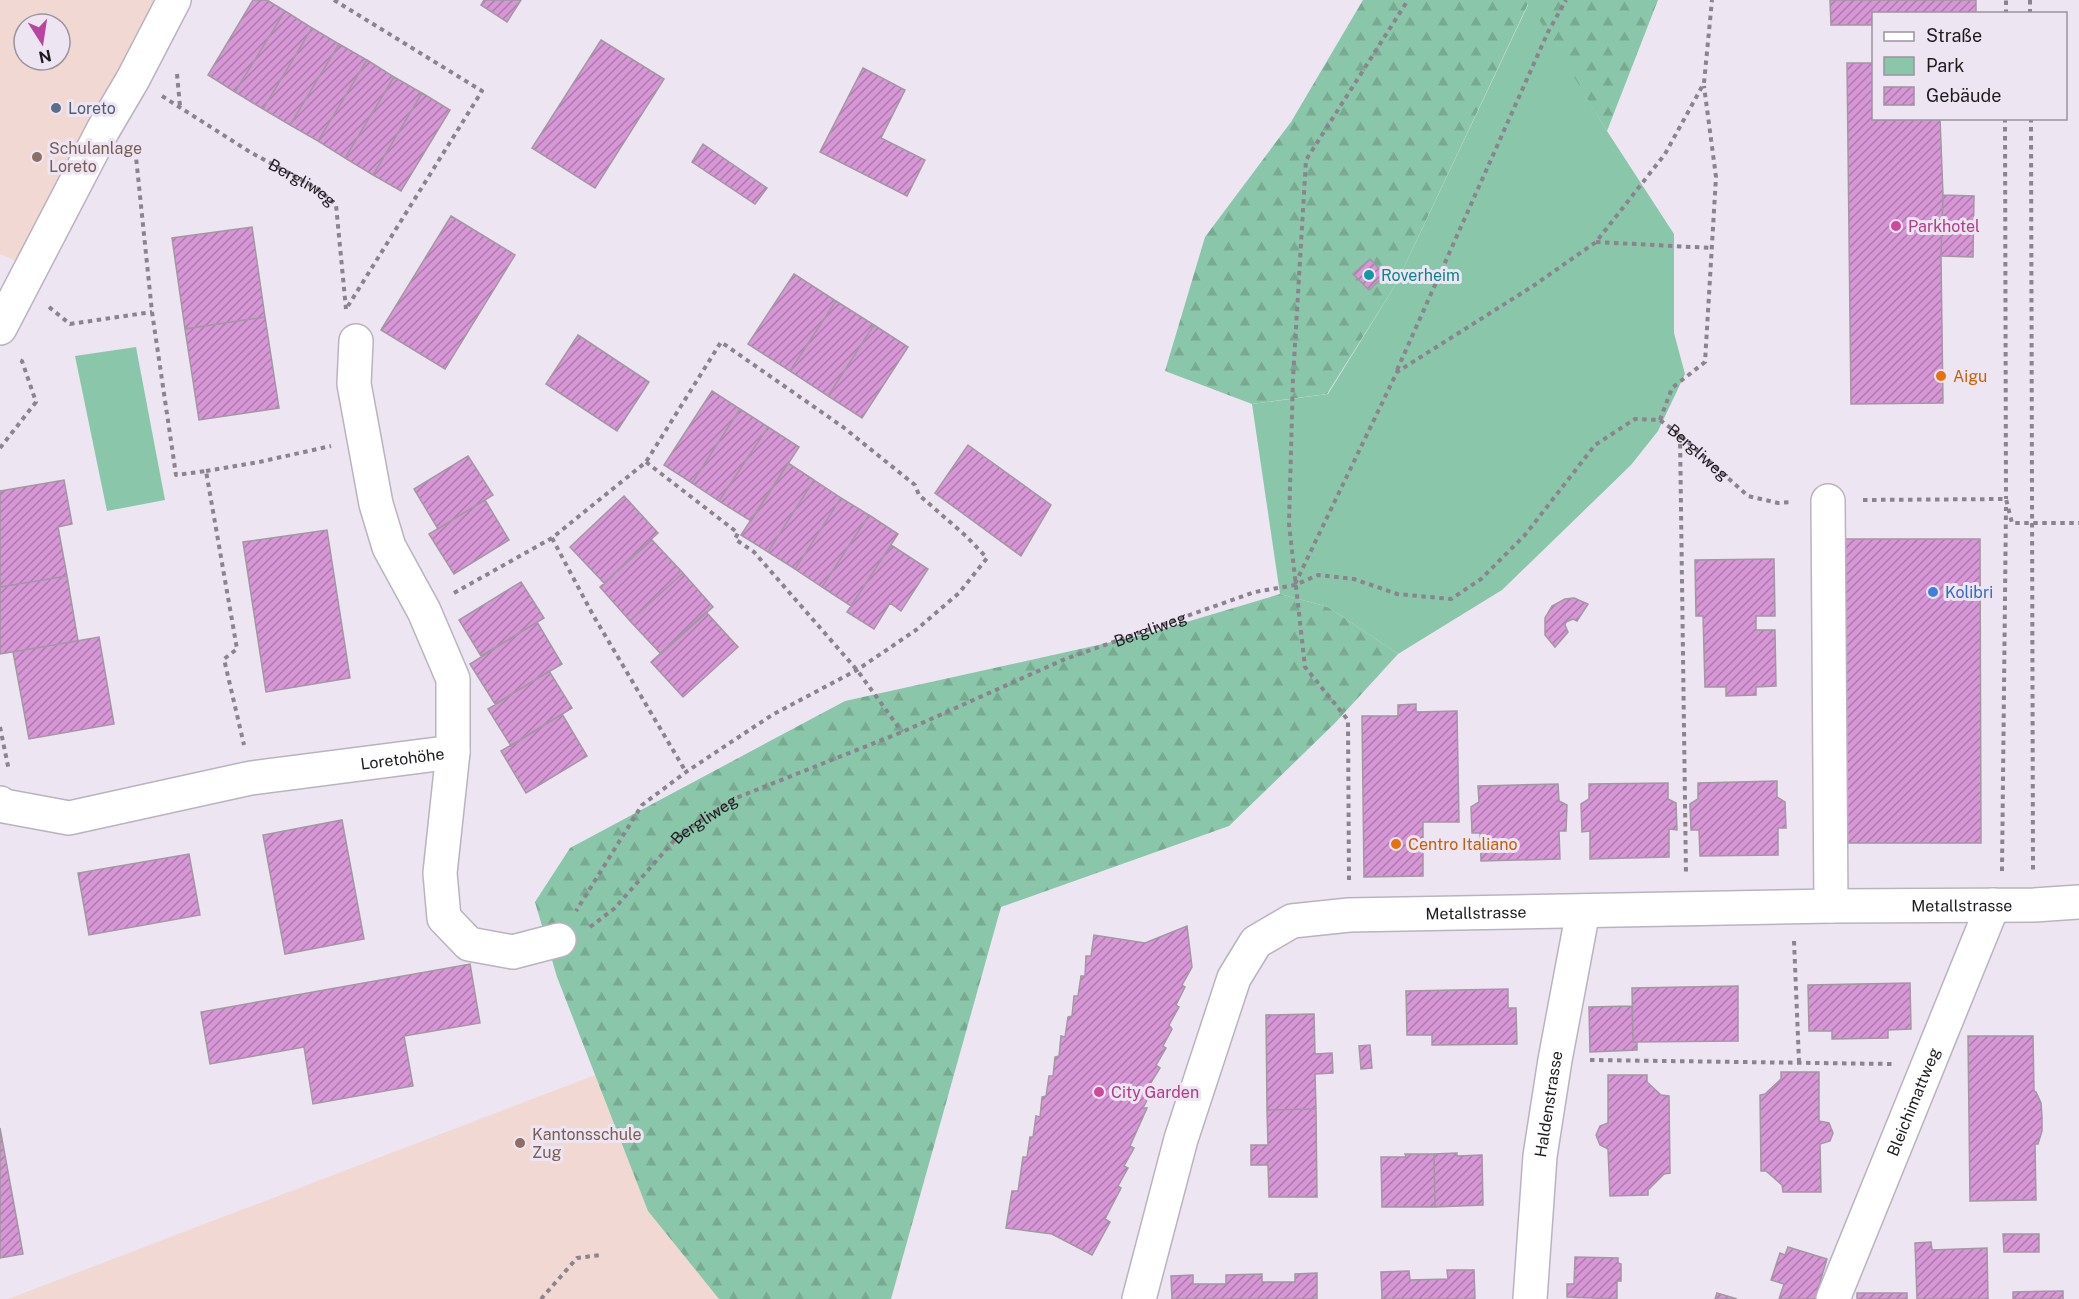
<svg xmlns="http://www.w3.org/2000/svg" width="2079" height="1299" viewBox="0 0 2079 1299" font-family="'Public Sans',sans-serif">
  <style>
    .education { fill: #f2d8d2; fill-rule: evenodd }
    .forest { fill: url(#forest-firs) }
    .park { fill: #8ac6a9 }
    .building { fill: url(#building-hatch); stroke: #a297a2; stroke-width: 1.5 }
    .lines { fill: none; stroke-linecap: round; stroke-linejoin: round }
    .minor-casing { stroke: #bbb2c0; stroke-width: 36 }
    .path { stroke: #8b848e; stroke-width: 4; stroke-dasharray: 4.5 4.5; stroke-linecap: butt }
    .minor { stroke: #fff; stroke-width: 33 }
    .service-dot { fill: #5c6f8a; stroke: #eee5f3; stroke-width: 2 }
    .education-dot { fill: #8d6e63; stroke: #eee5f3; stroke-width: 2 }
    .hotel-dot { fill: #d1479c; stroke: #eee5f3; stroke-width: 2 }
    .culture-dot { fill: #0f9aa8; stroke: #eee5f3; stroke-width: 2 }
    .food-dot { fill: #e8710a; stroke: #eee5f3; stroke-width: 2 }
    .shop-dot { fill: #3f7fe0; stroke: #eee5f3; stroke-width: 2 }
    .labels { text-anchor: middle; stroke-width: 6; stroke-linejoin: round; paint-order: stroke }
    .service-label { font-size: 16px; fill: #4e5e75; stroke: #eee5f3; text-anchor: start }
    .education-label { font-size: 16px; fill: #785e54; stroke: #eee5f3; text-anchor: start }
    .street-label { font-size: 16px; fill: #1e1b20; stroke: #eee5f3 }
    .hotel-label { font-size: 16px; fill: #b23c85; stroke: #eee5f3; text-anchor: start }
    .culture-label { font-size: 16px; fill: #0d838f; stroke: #eee5f3; text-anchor: start }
    .food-label { font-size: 16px; fill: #c56008; stroke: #eee5f3; text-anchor: start }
    .shop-label { font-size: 16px; fill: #366cbe; stroke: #eee5f3; text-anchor: start }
  </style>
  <defs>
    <pattern id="forest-firs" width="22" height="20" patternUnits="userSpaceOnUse" patternTransform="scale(1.5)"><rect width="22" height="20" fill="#8ac6a9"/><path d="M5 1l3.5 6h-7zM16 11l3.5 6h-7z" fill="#77aa91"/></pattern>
    <pattern id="building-hatch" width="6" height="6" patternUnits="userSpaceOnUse" patternTransform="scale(1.5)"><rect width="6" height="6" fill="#d797d6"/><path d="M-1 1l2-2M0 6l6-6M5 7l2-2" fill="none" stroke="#ae7aad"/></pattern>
  </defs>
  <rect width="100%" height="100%" fill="#eee5f3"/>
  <path class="education" d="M0,0H161L16,261L0,254ZM24,24H60V60H24Z
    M595,1075L648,1210L719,1299H8Z"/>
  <path class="forest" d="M1363,0H1658L1607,131L1528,4L1396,284L1327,394L1252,404L1165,371L1205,237L1291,122Z
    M1280,594L1328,607L1398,654L1335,723L1229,826L1001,907L891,1299H719L648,1211L557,977L535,902L570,848L845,701L1143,635Z"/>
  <path class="park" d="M1529,3L1607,131L1674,234V333L1685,374L1658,431L1631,465L1502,590L1398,654L1328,607L1280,594L1252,404L1328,394L1396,284Z
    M136,347L165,500L107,511L75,356Z"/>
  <path class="building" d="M253,0H267L285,11L235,92L208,75Z
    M484,0H521L507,22L481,5Z
    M1830,0H1976V14H1874V25H1831Z
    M285,11L312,28L263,109L235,92Z
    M312,28L339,44L290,125L263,109Z
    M601,40L664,79L595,188L532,148Z
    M339,44L367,60L318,141L290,125Z
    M367,60L394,77L345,158L318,141Z
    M1847,63H1874V118H1940L1943,195L1941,256L1943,403L1851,404Z
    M863,68L905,90L881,138L925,160L907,196L820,152Z
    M394,77L422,93L373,175L345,158Z
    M422,93L450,110L401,191L373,175Z
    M703,144L767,188L755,204L692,162Z
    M1943,195L1974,196L1973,257L1941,256Z
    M451,216L515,255L445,369L381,330Z
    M252,227L265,317L185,329L172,238Z
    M1370,259L1385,275L1369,290L1353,274Z
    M794,274L836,301L790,371L748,344Z
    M836,301L874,325L828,396L790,371Z
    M265,317L279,408L199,420L185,329Z
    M874,325L908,347L862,418L828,396Z
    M578,335L649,382L617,431L546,384Z
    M712,391L740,409L692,483L664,465Z
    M740,409L768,427L719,501L692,483Z
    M768,427L799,447L751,521L719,501Z
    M968,445L1051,505L1021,556L935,493Z
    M468,456L493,495L438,529L414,489Z
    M788,463L814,480L768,552L741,535Z
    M64,480L72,524L58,527L67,576L0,587V491Z
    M814,480L841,498L795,569L768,552Z
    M624,496L658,533L604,583L570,547Z
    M841,498L869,515L822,587L795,569Z
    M485,500L509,540L454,574L429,534Z
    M869,515L898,534L851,606L822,587Z
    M327,530L350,678L266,692L243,542Z
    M1841,539H1980L1981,843H1842Z
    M652,540L683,573L630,621L600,587Z
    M891,545L928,569L901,611L890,603L874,629L847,612Z
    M1774,559L1775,616H1756V630H1775L1776,686L1756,687V695L1726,696V687H1705L1703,616H1696L1695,560Z
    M683,573L713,607L661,654L630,621Z
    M67,576L78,641L0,654V587Z
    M521,582L544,618L481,656L459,620Z
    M1574,598L1588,604L1577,621L1573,619L1566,622L1565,625L1568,632L1555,647L1545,635V618L1552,606L1565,599Z
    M706,612L738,647L683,697L651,662Z
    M537,622L562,664L495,704L470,664Z
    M99,637L114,724L29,739L13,652Z
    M549,671L572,708L511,746L488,709Z
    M1416,704V712L1457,711L1459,822H1423V876L1364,877L1362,716H1398V705Z
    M562,714L587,756L526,793L501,751Z
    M1777,781V797L1785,802L1786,828H1778V855L1700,856L1699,830H1691L1690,804L1698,799V783Z
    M1668,783V799L1676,803L1677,830L1669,829V857L1590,859V831L1582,832L1581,804L1589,799V784Z
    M1558,784L1559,801L1567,805L1566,831H1559L1560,859L1481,861L1480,833H1472L1471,807L1479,802L1478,786Z
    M342,820L364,939L285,954L263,835Z
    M189,854L200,915L89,935L78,873Z
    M1187,926L1192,967L1182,985L1185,987L1176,1005L1179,1007L1169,1025L1172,1029L1163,1046L1166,1048L1156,1065L1160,1068L1150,1084L1154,1087L1143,1108H1147L1130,1146L1134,1148L1124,1166L1128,1168L1118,1186L1121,1188L1105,1219L1110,1222L1092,1255L1052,1234L1006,1228L1012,1191H1018L1023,1157H1027L1030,1137H1033L1036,1116L1040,1117L1042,1097L1046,1096L1049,1076H1053L1055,1057L1059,1056L1061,1036L1065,1037L1068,1017L1072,1016L1074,996H1078L1081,976H1085L1086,956H1091L1094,935L1145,943Z
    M470,964L480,1023L404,1036L413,1086L313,1104L304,1047L210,1064L201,1012Z
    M1910,983L1911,1029L1888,1030V1038L1832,1039V1031H1809L1808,985Z
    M1738,986V1041L1633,1042L1632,988Z
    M1508,989V1008H1516L1517,1044L1432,1045V1035H1407L1406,991Z
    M1632,1006L1633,1042H1637V1050L1590,1052L1589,1007Z
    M1314,1014L1315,1054L1332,1053L1333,1073L1315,1074L1316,1109L1267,1110L1266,1015Z
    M1968,1036H2033L2034,1091L2036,1092L2041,1103L2042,1117V1131L2038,1144H2035L2036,1200L1970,1201Z
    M1370,1045L1372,1068L1361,1069L1359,1046Z
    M1781,1072H1819V1121L1829,1123L1833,1133L1830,1141L1820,1144L1821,1192H1783L1782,1185L1766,1171H1761L1760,1095L1765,1094L1781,1079Z
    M1608,1075H1647V1082L1661,1095L1669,1096L1670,1173L1664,1174L1648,1190V1195L1610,1196L1608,1149L1600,1145L1596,1135L1600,1126L1608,1123Z
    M1316,1109L1317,1197H1269L1268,1165H1251V1145H1268L1267,1110Z
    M0,1128L23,1254L0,1258Z
    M1457,1153V1156L1482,1155L1483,1205L1435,1207L1434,1154Z
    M1405,1154H1434L1435,1207H1382L1381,1157H1406Z
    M2003,1234H2039V1252H2004Z
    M1931,1242L1932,1250L1987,1248L1988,1299H1917L1915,1243Z
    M1788,1247L1827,1259L1815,1299H1779L1784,1284L1771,1280L1780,1253L1785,1255Z
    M1575,1257L1618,1258V1263L1621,1264V1281H1617V1299L1567,1297V1284H1574Z
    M1447,1270H1474L1475,1299H1382L1381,1272L1409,1271L1410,1280L1448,1279Z
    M1317,1273V1299H1172L1171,1276L1193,1275V1284H1226V1275L1262,1274V1282H1295V1274Z
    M2063,1291V1299H2013V1292Z
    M1717,1293L1737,1299H1715Z
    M1857,1293H1907V1299H1857Z"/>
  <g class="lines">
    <defs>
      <g id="minor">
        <path d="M0,328L103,130L133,79L174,0"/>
        <path d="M356,341L354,384L376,504L389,547L424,611L453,679V752L440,873L444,918L469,944L513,952L559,940"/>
        <path d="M1828,501L1831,906"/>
        <path id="s3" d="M0,803L4,806L69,818L251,778L453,752"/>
        <path id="s4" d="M1139,1299L1181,1139L1234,978L1256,942L1292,921L1349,915L1831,906L2034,905L2079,902"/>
        <path id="s5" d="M1530,1299L1540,1156L1555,1060L1583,911"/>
        <path id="s6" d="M1833,1299L1993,905"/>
      </g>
    </defs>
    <use href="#minor" class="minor-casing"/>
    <g class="path">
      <path d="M334,0L482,91L348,306"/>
      <path d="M2030,0V14"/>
      <path d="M2006,14V0"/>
      <path d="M177,74L180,106"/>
      <path id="s1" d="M162,96L250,152L318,189L336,205L346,309"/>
      <path d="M2005,118L2006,499"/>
      <path d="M2031,118L2033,871"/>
      <path d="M131,153L136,157L152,312L176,475L206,471L237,649L224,659L244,745"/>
      <path d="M1596,242L1712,248"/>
      <path d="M49,307L70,324L152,312"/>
      <path d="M1397,370L1548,32L1566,0"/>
      <path d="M1660,420L1672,388L1705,362L1716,177L1704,86"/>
      <path d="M1680,435L1686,875"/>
      <path d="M0,448L36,402L22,361L17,359"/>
      <path d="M646,462L738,533L735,539L754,552L857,670L902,732"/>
      <path d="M206,471L259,462L331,446"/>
      <path d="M1863,500L2006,499L2012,523H2079"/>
      <path d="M552,538L593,615L686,772"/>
      <path d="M1295,584L1397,372L1533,286L1596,242L1665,154L1704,83L1712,0"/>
      <path d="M454,593L552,538L646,462L721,342L843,427L915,485L919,495L966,536L987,558L959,593L916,630L857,670L772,715L686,772L642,805L576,911"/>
      <path d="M0,727L9,771"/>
      <path d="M2002,871L2006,507"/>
      <path d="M1349,880L1348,720L1305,667L1289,524L1293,378L1306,160L1408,0"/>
      <path id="s2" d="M590,927L615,908L678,836L736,798L902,732L1065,659L1255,592L1295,585L1318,575L1354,579L1397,594L1451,599L1481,579L1525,535L1595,445L1635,419L1660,420L1680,435L1748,496L1778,503L1792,502"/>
      <path d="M1794,941L1799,1062"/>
      <path d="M1590,1060L1892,1064"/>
      <path d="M541,1299L577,1258L600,1255"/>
    </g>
    <use href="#minor" class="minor"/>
  </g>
  <circle class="service-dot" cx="56" cy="108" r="6"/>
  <g class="education-dot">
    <circle cx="37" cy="157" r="6"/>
    <circle cx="520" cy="1143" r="6"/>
  </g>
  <g class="hotel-dot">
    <circle cx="1896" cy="226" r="6"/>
    <circle cx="1099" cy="1092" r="6"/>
  </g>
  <circle class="culture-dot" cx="1369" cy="275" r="6"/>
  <g class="food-dot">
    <circle cx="1941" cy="376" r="6"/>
    <circle cx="1396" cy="844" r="6"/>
  </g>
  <circle class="shop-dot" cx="1933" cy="592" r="6"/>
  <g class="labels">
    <g class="service-label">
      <text x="68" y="114">Loreto</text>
    </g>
    <g class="education-label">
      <text x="49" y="154">Schulanlage<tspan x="49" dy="18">Loreto</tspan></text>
      <text x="532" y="1140">Kantonsschule<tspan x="532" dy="18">Zug</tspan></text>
    </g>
    <g class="street-label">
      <text dy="6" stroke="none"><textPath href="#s1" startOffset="165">Bergliweg</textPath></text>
      <text dy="6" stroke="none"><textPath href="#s2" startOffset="1292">Bergliweg</textPath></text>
      <text dy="6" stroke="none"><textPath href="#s2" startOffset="644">Bergliweg</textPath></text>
      <text dy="6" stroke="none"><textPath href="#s3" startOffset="410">Loretohöhe</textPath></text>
      <text dy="6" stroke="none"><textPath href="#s2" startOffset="158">Bergliweg</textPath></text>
      <text dy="6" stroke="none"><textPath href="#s4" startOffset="1089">Metallstrasse</textPath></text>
      <text dy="6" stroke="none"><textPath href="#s4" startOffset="603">Metallstrasse</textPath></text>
      <text dy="6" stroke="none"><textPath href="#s6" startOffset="213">Bleichimattweg</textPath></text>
      <text dy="6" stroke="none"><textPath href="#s5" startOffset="196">Haldenstrasse</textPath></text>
    </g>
    <g class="hotel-label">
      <text x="1908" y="232">Parkhotel</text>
      <text x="1111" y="1098">City Garden</text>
    </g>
    <g class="culture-label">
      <text x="1381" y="281">Roverheim</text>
    </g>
    <g class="food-label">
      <text x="1953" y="382">Aigu</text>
      <text x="1408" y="850">Centro Italiano</text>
    </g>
    <g class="shop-label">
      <text x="1945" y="598">Kolibri</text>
    </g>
  </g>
  <rect x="1872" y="12" width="195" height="108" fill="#eee5f3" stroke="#9b949f" stroke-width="1.5"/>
  <rect x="1884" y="32" width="30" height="9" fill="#ffffff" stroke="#9b949f" stroke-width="1.5"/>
  <text x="1926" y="42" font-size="18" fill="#1e1b20">Straße</text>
  <rect x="1884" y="57" width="30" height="18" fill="#8ac6a9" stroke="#9b949f" stroke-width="1.5"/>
  <text x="1926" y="72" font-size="18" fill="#1e1b20">Park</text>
  <rect x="1884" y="87" width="30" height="18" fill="url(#building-hatch)" stroke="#9b949f" stroke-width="1.5"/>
  <text x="1926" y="102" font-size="18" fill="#1e1b20">Gebäude</text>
  <g transform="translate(42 42) rotate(168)"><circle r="28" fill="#eee5f3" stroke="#9b949f" stroke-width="1.5"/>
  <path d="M0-4.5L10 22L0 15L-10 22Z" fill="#b8459f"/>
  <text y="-9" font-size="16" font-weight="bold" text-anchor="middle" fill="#1e1b20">N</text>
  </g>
</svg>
